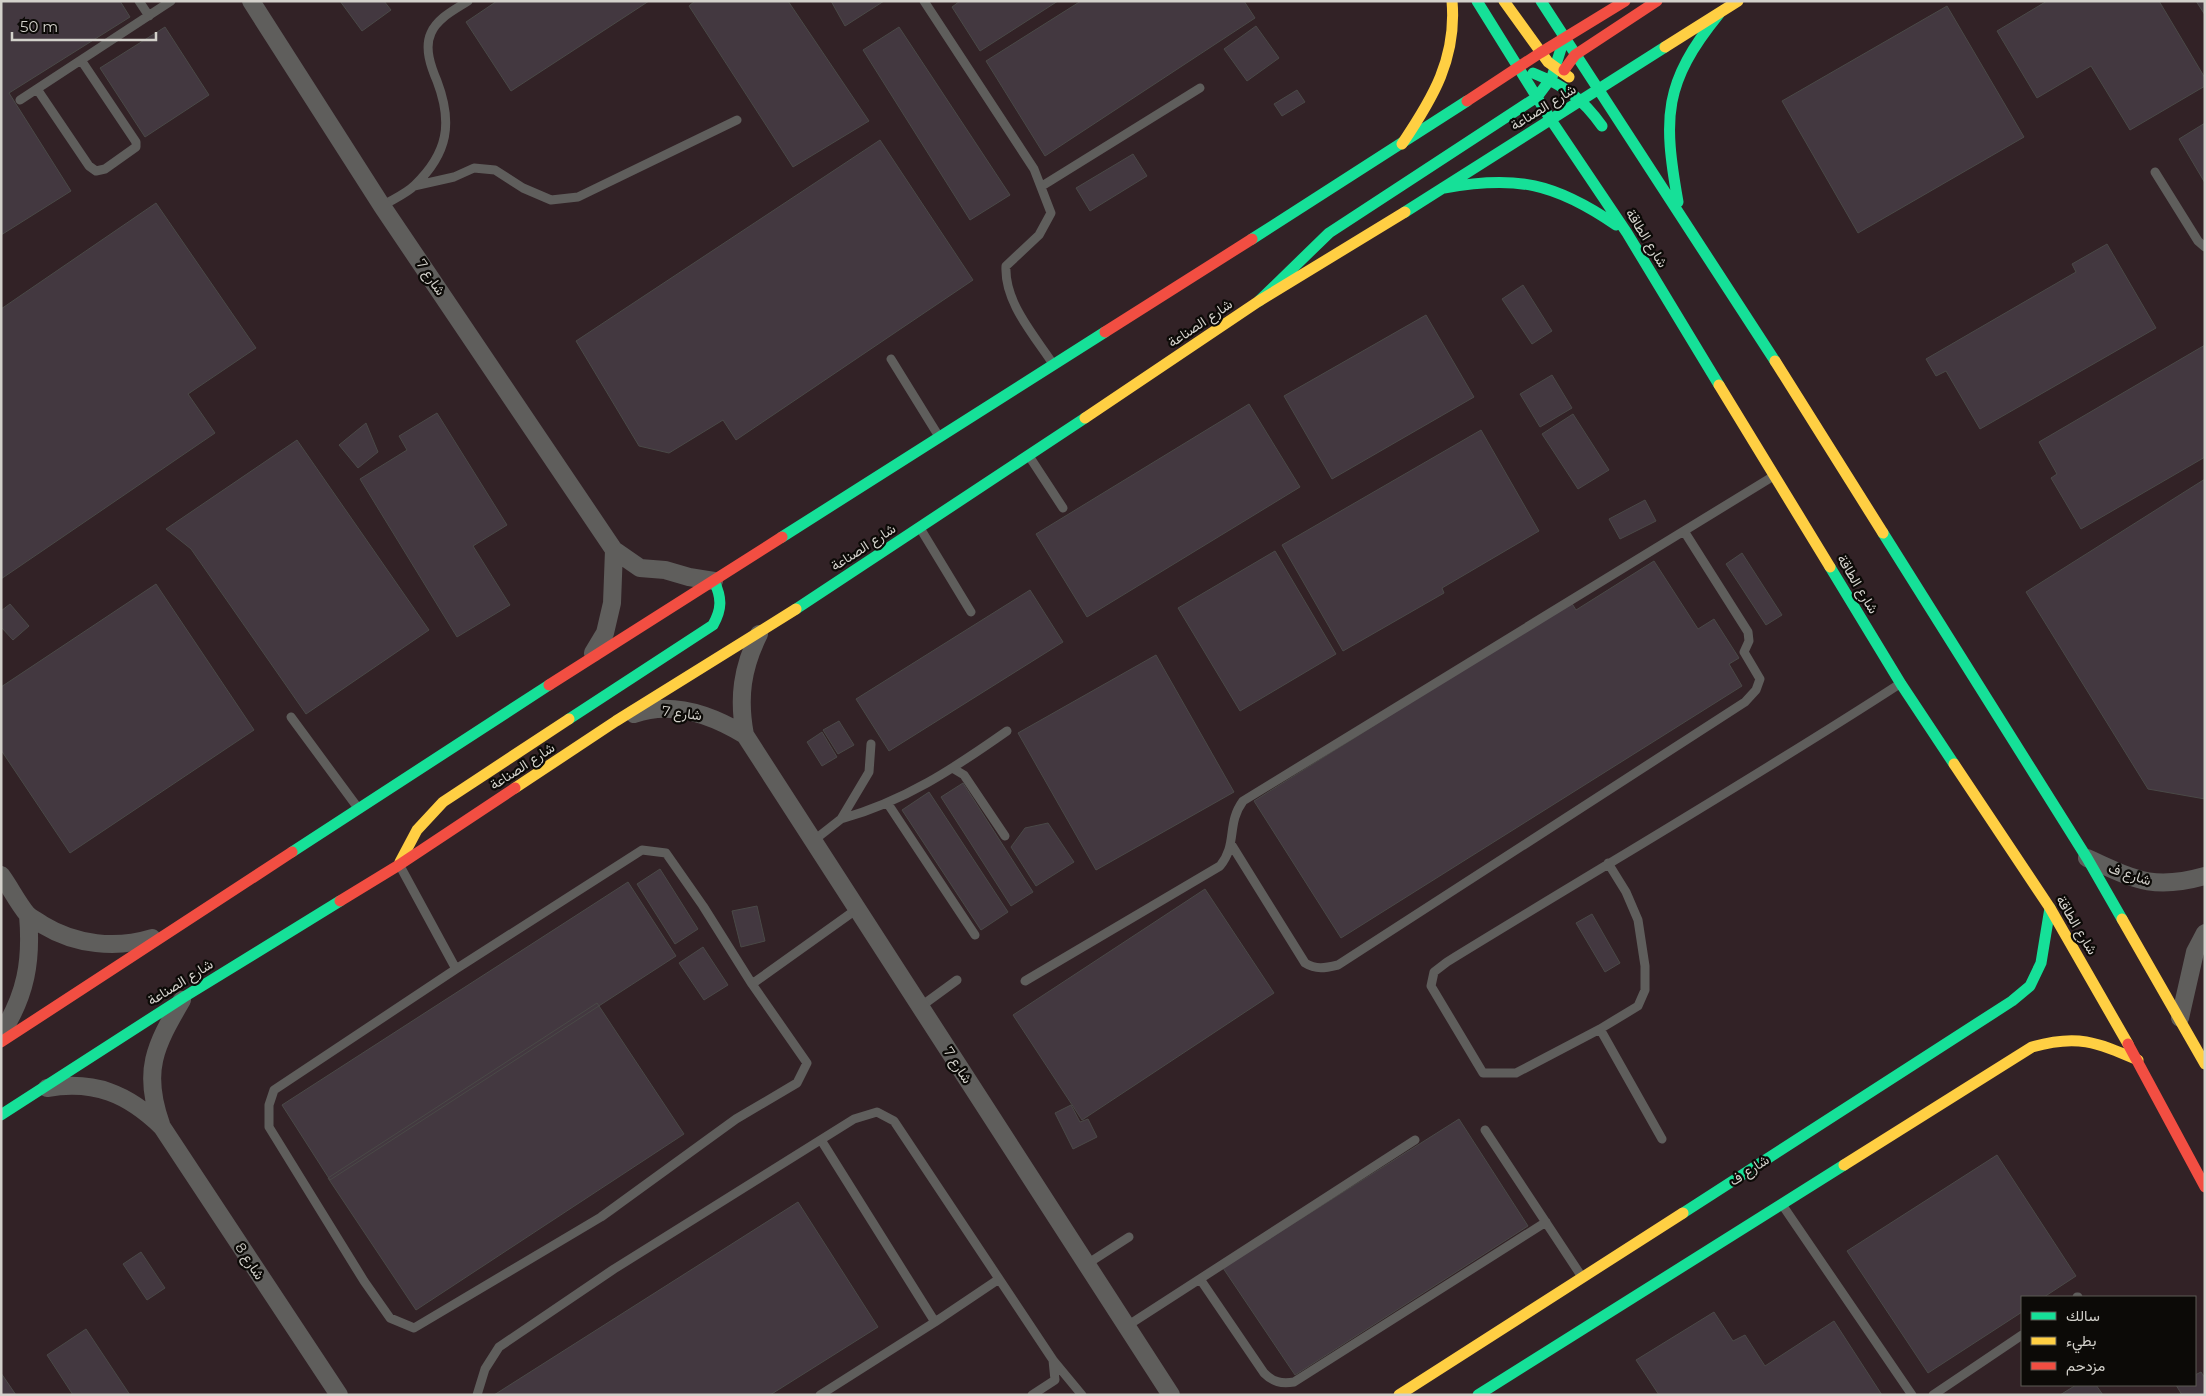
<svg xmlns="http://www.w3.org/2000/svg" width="2206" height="1396" viewBox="0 0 2206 1396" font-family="Montserrat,Vazirmatn,sans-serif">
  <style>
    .industrial { fill: #322226; fill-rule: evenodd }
    .building { fill: #433840; stroke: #4a4947 }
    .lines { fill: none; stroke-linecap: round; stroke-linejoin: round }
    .lane { stroke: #5f5e5c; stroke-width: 9 }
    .street { stroke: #5f5e5c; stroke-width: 18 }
    .fast { stroke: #16e098; stroke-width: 11 }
    .slow { stroke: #ffcf43; stroke-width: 11 }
    .jam { stroke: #f24e42; stroke-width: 11 }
    .labels { text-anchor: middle; stroke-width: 4.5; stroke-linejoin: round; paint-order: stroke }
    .street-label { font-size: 14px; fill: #d3d1cb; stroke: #0c0a07 }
  </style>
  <rect width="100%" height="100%" fill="#21201b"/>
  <path class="industrial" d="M1,1H2205V1395H1ZM2022,1297H2195V1385H2022Z"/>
  <path class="building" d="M1,1H120L130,17L9,93L71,191L1,235Z
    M340,1H384L391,10L362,31Z
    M497,1H649L511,91L466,22Z
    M695,1H788L869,121L793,167L689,6Z
    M831,1H884L845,26Z
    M960,1H1058L980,51L952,7Z
    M1081,1H1244L1255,18L1045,156L986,61Z
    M2047,1H2159L2205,78V86L2130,130L2091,66L2037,98L1997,31Z
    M2196,1H2205V15Z
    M1947,6L2024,137L1858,233L1782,101Z
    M1256,26L1279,58L1247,81L1224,49Z
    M165,27L209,95L145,137L100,68Z
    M899,27L1010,195L970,220L863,50Z
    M1297,90L1305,102L1282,116L1274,104Z
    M2205,123V183L2179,139Z
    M880,140L973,280L736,440L723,420L669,453L639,446L576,341Z
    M1133,154L1147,176L1090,211L1076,188Z
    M156,203L256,348L188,394L215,433L1,579V309Z
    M2107,244L2156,328L1980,429L1946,371L1936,376L1926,359L2076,272L2072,264Z
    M1523,285L1552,331L1532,344L1502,299Z
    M1426,315L1474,397L1332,479L1284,396Z
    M2205,345V457L2081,529L2051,478L2057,474L2039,442Z
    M1552,375L1572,408L1540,427L1520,394Z
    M1249,404L1300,487L1087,617L1036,534Z
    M437,413L507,525L473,546L510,605L457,637L360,479L407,450L399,436Z
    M1573,414L1609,470L1578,489L1542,434Z
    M366,423L378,452L358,468L339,445Z
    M1481,430L1539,531L1442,588L1444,593L1343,651L1282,545Z
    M297,440L429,630L306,714L191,549L166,529Z
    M2205,479V799L2148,789L2026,592Z
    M1645,500L1656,521L1620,539L1609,519Z
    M1275,551L1336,654L1240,711L1178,608Z
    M1742,553L1782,615L1766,625L1726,564Z
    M1654,561L1698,629L1714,619L1739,658L1729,664L1742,686L1341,938L1254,801L1571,602L1576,610Z
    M156,584L254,730L70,853L1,750V687Z
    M1030,590L1063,642L889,751L856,699Z
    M10,604L29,626L13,640L1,627V611Z
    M1156,655L1234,792L1096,870L1018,733Z
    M839,721L854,745L838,754L823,730Z
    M822,732L837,757L822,766L807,742Z
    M963,783L1033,892L1011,906L941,797Z
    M929,792L1008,912L981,930L902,810Z
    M1048,823L1074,862L1036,886L1011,847L1025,828Z
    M660,869L698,929L675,944L637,884Z
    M628,882L676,956L330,1180L282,1105Z
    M1205,889L1274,993L1082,1120L1013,1015Z
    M757,906L765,941L741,947L732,911Z
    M1592,914L1620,963L1605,972L1576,923Z
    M703,947L728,985L704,1000L679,963Z
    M597,1003L684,1134L416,1310L328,1178Z
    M1071,1105L1080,1122L1088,1119L1097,1137L1073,1149L1055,1113Z
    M1459,1119L1528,1226L1295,1375L1223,1268Z
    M1997,1155L2076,1276L2044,1297H2022V1312L1928,1373L1847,1251Z
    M798,1202L878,1327L770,1395H494Z
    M141,1252L165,1288L147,1300L123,1264Z
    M1714,1312L1733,1341L1745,1335L1765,1366L1834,1321L1882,1395H1659L1636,1360Z
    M86,1329L130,1395H73L47,1355Z
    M2201,1372L2205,1378V1395H2182L2176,1385H2195V1375Z
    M1,1373L16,1395H1Z
    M2076,1385H2096L2103,1395H2060Z"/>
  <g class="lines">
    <path class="lane" d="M139,1L149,16
      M924,1L1034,169L1051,213L1039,235L1006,266C1004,302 1034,335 1053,364
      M37,89L89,166L96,171L105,169L136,147V142L81,60
      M20,100L171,1
      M2155,172L2198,241L2205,247
      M414,186L454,177L474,168L495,170L523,188L551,200L578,197L737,120
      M1042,186L1200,88
      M382,206C393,199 406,194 415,185C448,153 453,123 437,81C431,67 424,48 431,33C437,18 456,9 468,1
      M891,359L938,435
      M1029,456L1063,508
      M920,528L971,612
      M291,717L358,808
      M954,769L964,775L1005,836
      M888,804L975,935
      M841,819C905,801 953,769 1007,731
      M813,841L841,819L869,772L871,744
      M1231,844L1305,963C1316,970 1325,968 1338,965L1745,702L1756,690L1760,679L1744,652L1749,641L1748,632L1684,531
      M1608,863L1626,892L1638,920L1645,966V990L1638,1006L1600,1029L1516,1073H1483L1431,986L1434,972L1447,962C1598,869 1750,781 1898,685
      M400,866L456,969
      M1025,981L1220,866C1238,844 1226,824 1243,801L1772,477
      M752,984L807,1063L797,1083L736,1119L601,1217L414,1328L390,1318L364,1281L269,1127V1105L274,1090L456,969L642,850L666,853L703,906L752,984L857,909
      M920,1007L957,980
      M1600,1029L1662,1139
      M1485,1130L1582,1277
      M1783,1206L1912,1395
      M1087,1264L1129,1237
      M1200,1279L1264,1373C1273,1382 1281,1384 1294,1382L1546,1222
      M2077,1297H2078
      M935,1322L999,1279
      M1127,1326L1415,1140
      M1053,1360L1082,1395
      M477,1395L485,1369L499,1347L614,1269L854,1119L877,1112L894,1121L1053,1360L1055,1380L1032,1395
      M820,1395L935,1322L821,1140
      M1933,1395L2022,1335"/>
    <path class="street" d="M251,1L382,206L614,550L640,568L665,570L689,577L714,581
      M759,634C742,668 738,698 745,735L1171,1395
      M593,653L605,633L612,603L614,550
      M634,714C673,700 712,715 745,735
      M2087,858C2134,879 2152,891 2205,876
      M1,875C10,887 17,902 27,914C31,918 38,921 43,925C76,945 116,949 152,938
      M2180,1018L2195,952L2205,933
      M1,1034C26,995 32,961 28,915
      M47,1088C95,1080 128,1094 162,1127L339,1395
      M161,1124C142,1071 155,1046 182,1000"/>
    <path class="fast" d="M1477,1L1551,120L1627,233L1719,385
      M1541,1L1775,361
      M1533,73C1565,86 1582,98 1602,126
      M1444,188C1517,175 1555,183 1616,225
      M1678,202C1663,117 1663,83 1719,14
      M1405,212L1665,47
      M1252,239L1467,101
      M1259,301L1329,233L1537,97L1552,77L1564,39
      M1883,533L2087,858L2122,919
      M782,537L1105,332
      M1830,567L1901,684L1954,764
      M796,609L1085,418
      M569,719L713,625C722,609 722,598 714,581
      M292,852L549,685
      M1,1115L184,997L340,901
      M1683,1213L2012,1001L2030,986L2041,963L2050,908
      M1478,1395L1844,1165"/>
    <path class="slow" d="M1504,1L1548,62L1569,77
      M1665,47L1738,1
      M1402,144C1433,98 1457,58 1452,1
      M1775,361L1883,533
      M1719,385L1830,567
      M1085,418L1259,301L1405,212
      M1954,764L2050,908L2128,1044
      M515,788L616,721L796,609
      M400,862L417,830L443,802L569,719
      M2122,919L2205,1064
      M1844,1165L2032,1047C2077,1034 2096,1042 2138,1060
      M1399,1395L1683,1213"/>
    <path class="jam" d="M1564,70L1575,55L1657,1
      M1467,101L1540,53L1625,1
      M1105,332L1252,239
      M549,685L782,537
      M340,901L399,865L515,788
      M1,1042L292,852
      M2128,1044L2205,1187"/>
  </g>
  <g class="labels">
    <g class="street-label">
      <text transform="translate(1543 107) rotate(-32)" y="5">شارع الصناعة</text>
      <text transform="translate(1647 238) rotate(58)" y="5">شارع الطاقة</text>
      <text transform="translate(431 277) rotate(56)" y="5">شارع 7</text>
      <text transform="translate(1200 323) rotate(-34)" y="5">شارع الصناعة</text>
      <text transform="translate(863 547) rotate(-33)" y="5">شارع الصناعة</text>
      <text transform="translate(1858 584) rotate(59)" y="5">شارع الطاقة</text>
      <text transform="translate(682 713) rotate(7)" y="5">شارع 7</text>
      <text transform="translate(522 766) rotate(-33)" y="5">شارع الصناعة</text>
      <text transform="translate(2130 874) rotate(18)" y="5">شارع ف</text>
      <text transform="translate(2077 925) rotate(59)" y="5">شارع الطاقة</text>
      <text transform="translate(180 982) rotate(-32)" y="5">شارع الصناعة</text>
      <text transform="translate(958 1065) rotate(57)" y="5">شارع 7</text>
      <text transform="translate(1749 1170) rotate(-33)" y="5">شارع ف</text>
      <text transform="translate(250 1261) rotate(57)" y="5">شارع 8</text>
    </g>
  </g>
  <rect width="2206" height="1396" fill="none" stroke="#d3d1cb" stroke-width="5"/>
  <rect x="2021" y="1296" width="175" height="90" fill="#0c0a07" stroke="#5c5a55"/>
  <rect x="2031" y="1312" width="25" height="8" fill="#16e098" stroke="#5c5a55"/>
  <text x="2066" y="1321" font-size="15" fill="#d3d1cb">سالك</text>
  <rect x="2031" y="1337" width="25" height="8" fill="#ffcf43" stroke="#5c5a55"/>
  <text x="2066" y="1346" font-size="15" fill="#d3d1cb">بطيء</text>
  <rect x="2031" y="1362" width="25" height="8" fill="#f24e42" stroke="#5c5a55"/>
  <text x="2066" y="1371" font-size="15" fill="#d3d1cb">مزدحم</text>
  <path d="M12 32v8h144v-8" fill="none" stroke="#d3d1cb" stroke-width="2.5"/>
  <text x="20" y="32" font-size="15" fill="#d3d1cb" stroke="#0c0a07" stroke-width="4" paint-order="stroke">50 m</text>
</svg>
